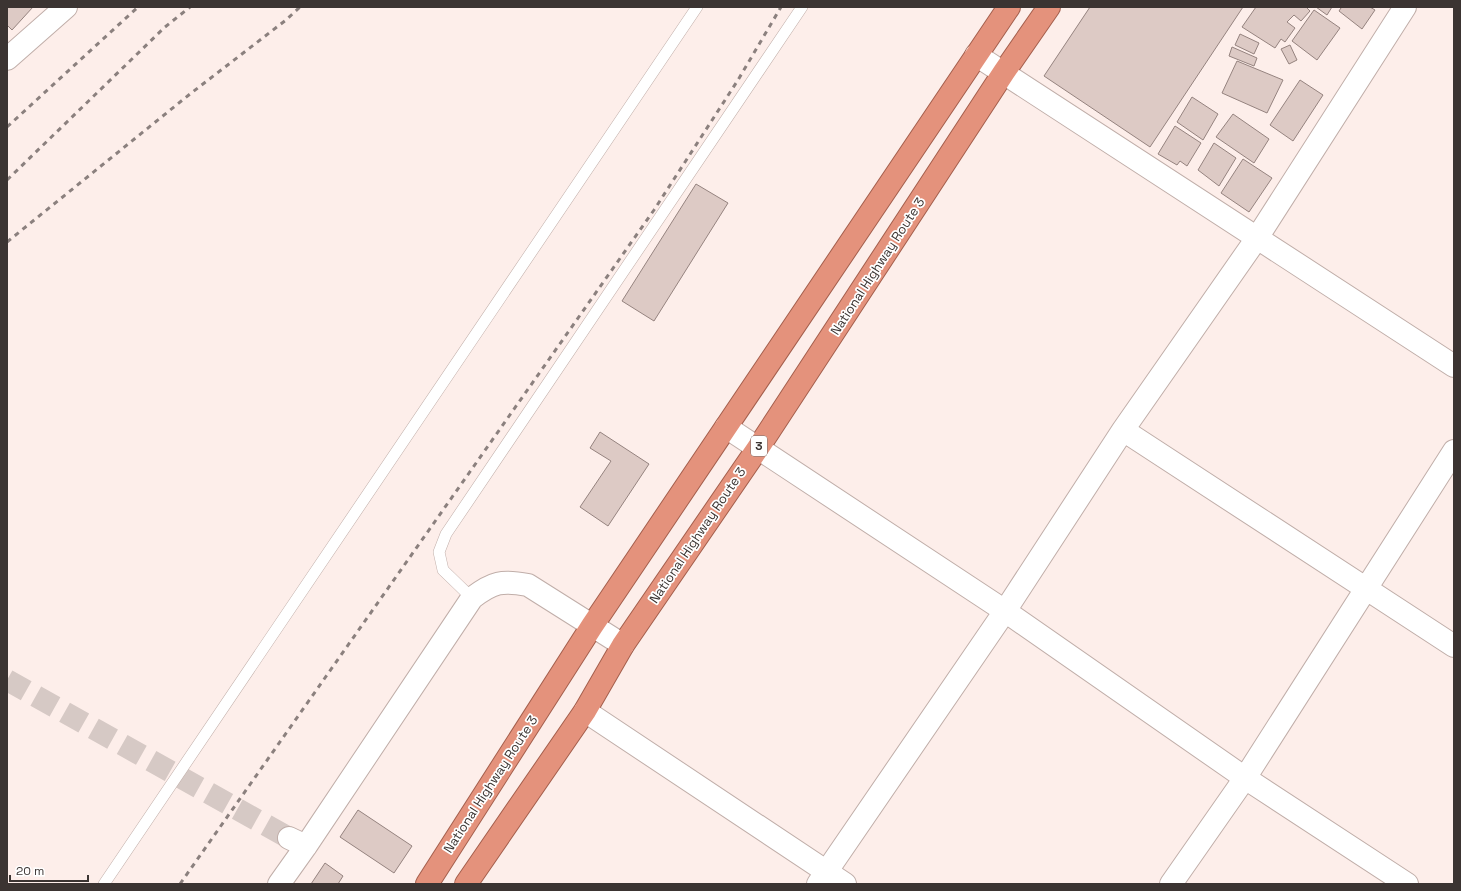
<svg xmlns="http://www.w3.org/2000/svg" width="1461" height="891" viewBox="0 0 1461 891" font-family="'Space Grotesk',sans-serif">
  <style>
    .building { fill: #ddcac5; stroke: #95837f }
    .lines { fill: none; stroke-linecap: round; stroke-linejoin: round }
    .minor-tunnel { stroke: #d6c9c5; stroke-width: 22; stroke-dasharray: 22 11; stroke-linecap: butt }
    .service-casing { stroke: #c0aea9; stroke-width: 12 }
    .minor-casing { stroke: #c0aea9; stroke-width: 24 }
    .trunk-casing { stroke: #a45f4d; stroke-width: 24 }
    .service { stroke: #fff; stroke-width: 11 }
    .minor { stroke: #fff; stroke-width: 22 }
    .trunk { stroke: #e4927c; stroke-width: 22 }
    .rail { stroke: #8b807e; stroke-width: 3; stroke-dasharray: 5 5; stroke-linecap: butt }
    .labels { text-anchor: middle; stroke-width: 3.5; stroke-linejoin: round; paint-order: stroke }
    .shield { fill: #fff; stroke: #767170; stroke-width: 1 }
    .shield-label { font-size: 12px; font-weight: bold; fill: #3b3432 }
    .street-label { font-size: 13px; fill: #3b3432; stroke: #fff }
  </style>
  <rect width="100%" height="100%" fill="#fdeeea"/>
  <path class="building" d="M7,7H33L12,30L7,25Z
    M1090,7H1243L1150,147L1044,76Z
    M1256,7H1306L1310,11L1301,21L1294,15L1287,22L1295,28L1285,42L1281,39L1275,48L1242,27Z
    M1316,7H1332L1327,15Z
    M1339,7H1370L1375,10L1362,29L1339,11L1341,8Z
    M1314,10L1340,28L1317,60L1292,41Z
    M1240,34L1259,43L1254,54L1235,45Z
    M1290,45L1297,60L1289,64L1281,49Z
    M1232,47L1257,58L1254,66L1229,56Z
    M1237,61L1283,80L1267,113L1222,93Z
    M1300,80L1323,95L1293,141L1270,125Z
    M1192,97L1218,114L1203,140L1177,122Z
    M1233,114L1269,139L1254,163L1216,137Z
    M1175,126L1201,143L1187,166L1180,161L1177,165L1158,154Z
    M1214,143L1236,158L1219,186L1198,170Z
    M1243,159L1272,178L1249,212L1221,193Z
    M696,184L728,203L654,321L622,301Z
    M600,432L649,464L608,526L580,507L611,461L590,448Z
    M358,810L412,846L394,873L340,837Z
    M325,863L343,876L338,884H311Z"/>
  <g class="lines">
    <path class="minor-tunnel" d="M7,680L289,838"/>
    <defs>
      <path id="service" d="M472,598L443,570L439,552L446,534L802,7
        M104,884L697,7"/>
      <path id="minor" d="M976,55L1454,366
        M7,59L66,7
        M726,427L1005,611L1245,778L1407,884
        M1123,430L1454,646
        M585,711L845,884
        M289,838L306,846
        M279,884L306,846L472,598C493,582 502,580 528,585L623,645
        M818,884L1005,611L1123,430L1257,238L1405,7
        M1171,884L1245,778L1454,451"/>
      <path id="trunk" d="M427,884L592,626L1009,7
        M466,884L585,711L623,645L758,448L1004,72L1049,7"/>
    </defs>
    <use href="#service" class="service-casing"/>
    <use href="#minor" class="minor-casing"/>
    <use href="#trunk" class="trunk-casing"/>
    <use href="#service" class="service"/>
    <use href="#minor" class="minor"/>
    <use href="#trunk" class="trunk"/>
    <path class="rail" d="M7,127L138,7
      M7,180L165,27L190,7
      M7,242L190,94L286,20L300,7
      M180,884L654,210L738,80L781,7"/>
  </g>
  <g class="labels">
    <rect class="shield" x="751" y="436" width="16" height="20" rx="3"/>
    <g class="shield-label">
      <text x="759" y="450">3</text>
    </g>
    <g class="street-label">
      <text transform="translate(877 266) rotate(-57)" y="5">National Highway Route 3</text>
      <text transform="translate(697 535) rotate(-56)" y="5">National Highway Route 3</text>
      <text transform="translate(490 784) rotate(-57)" y="5">National Highway Route 3</text>
    </g>
  </g>
  <rect width="1461" height="891" fill="none" stroke="#3b3432" stroke-width="16"/>
  <path d="M10 875v6h78v-6" fill="none" stroke="#3b3432" stroke-width="2"/>
  <text x="16" y="875" font-size="12" fill="#3b3432" stroke="#ffffff" stroke-width="3" paint-order="stroke">20 m</text>
</svg>
